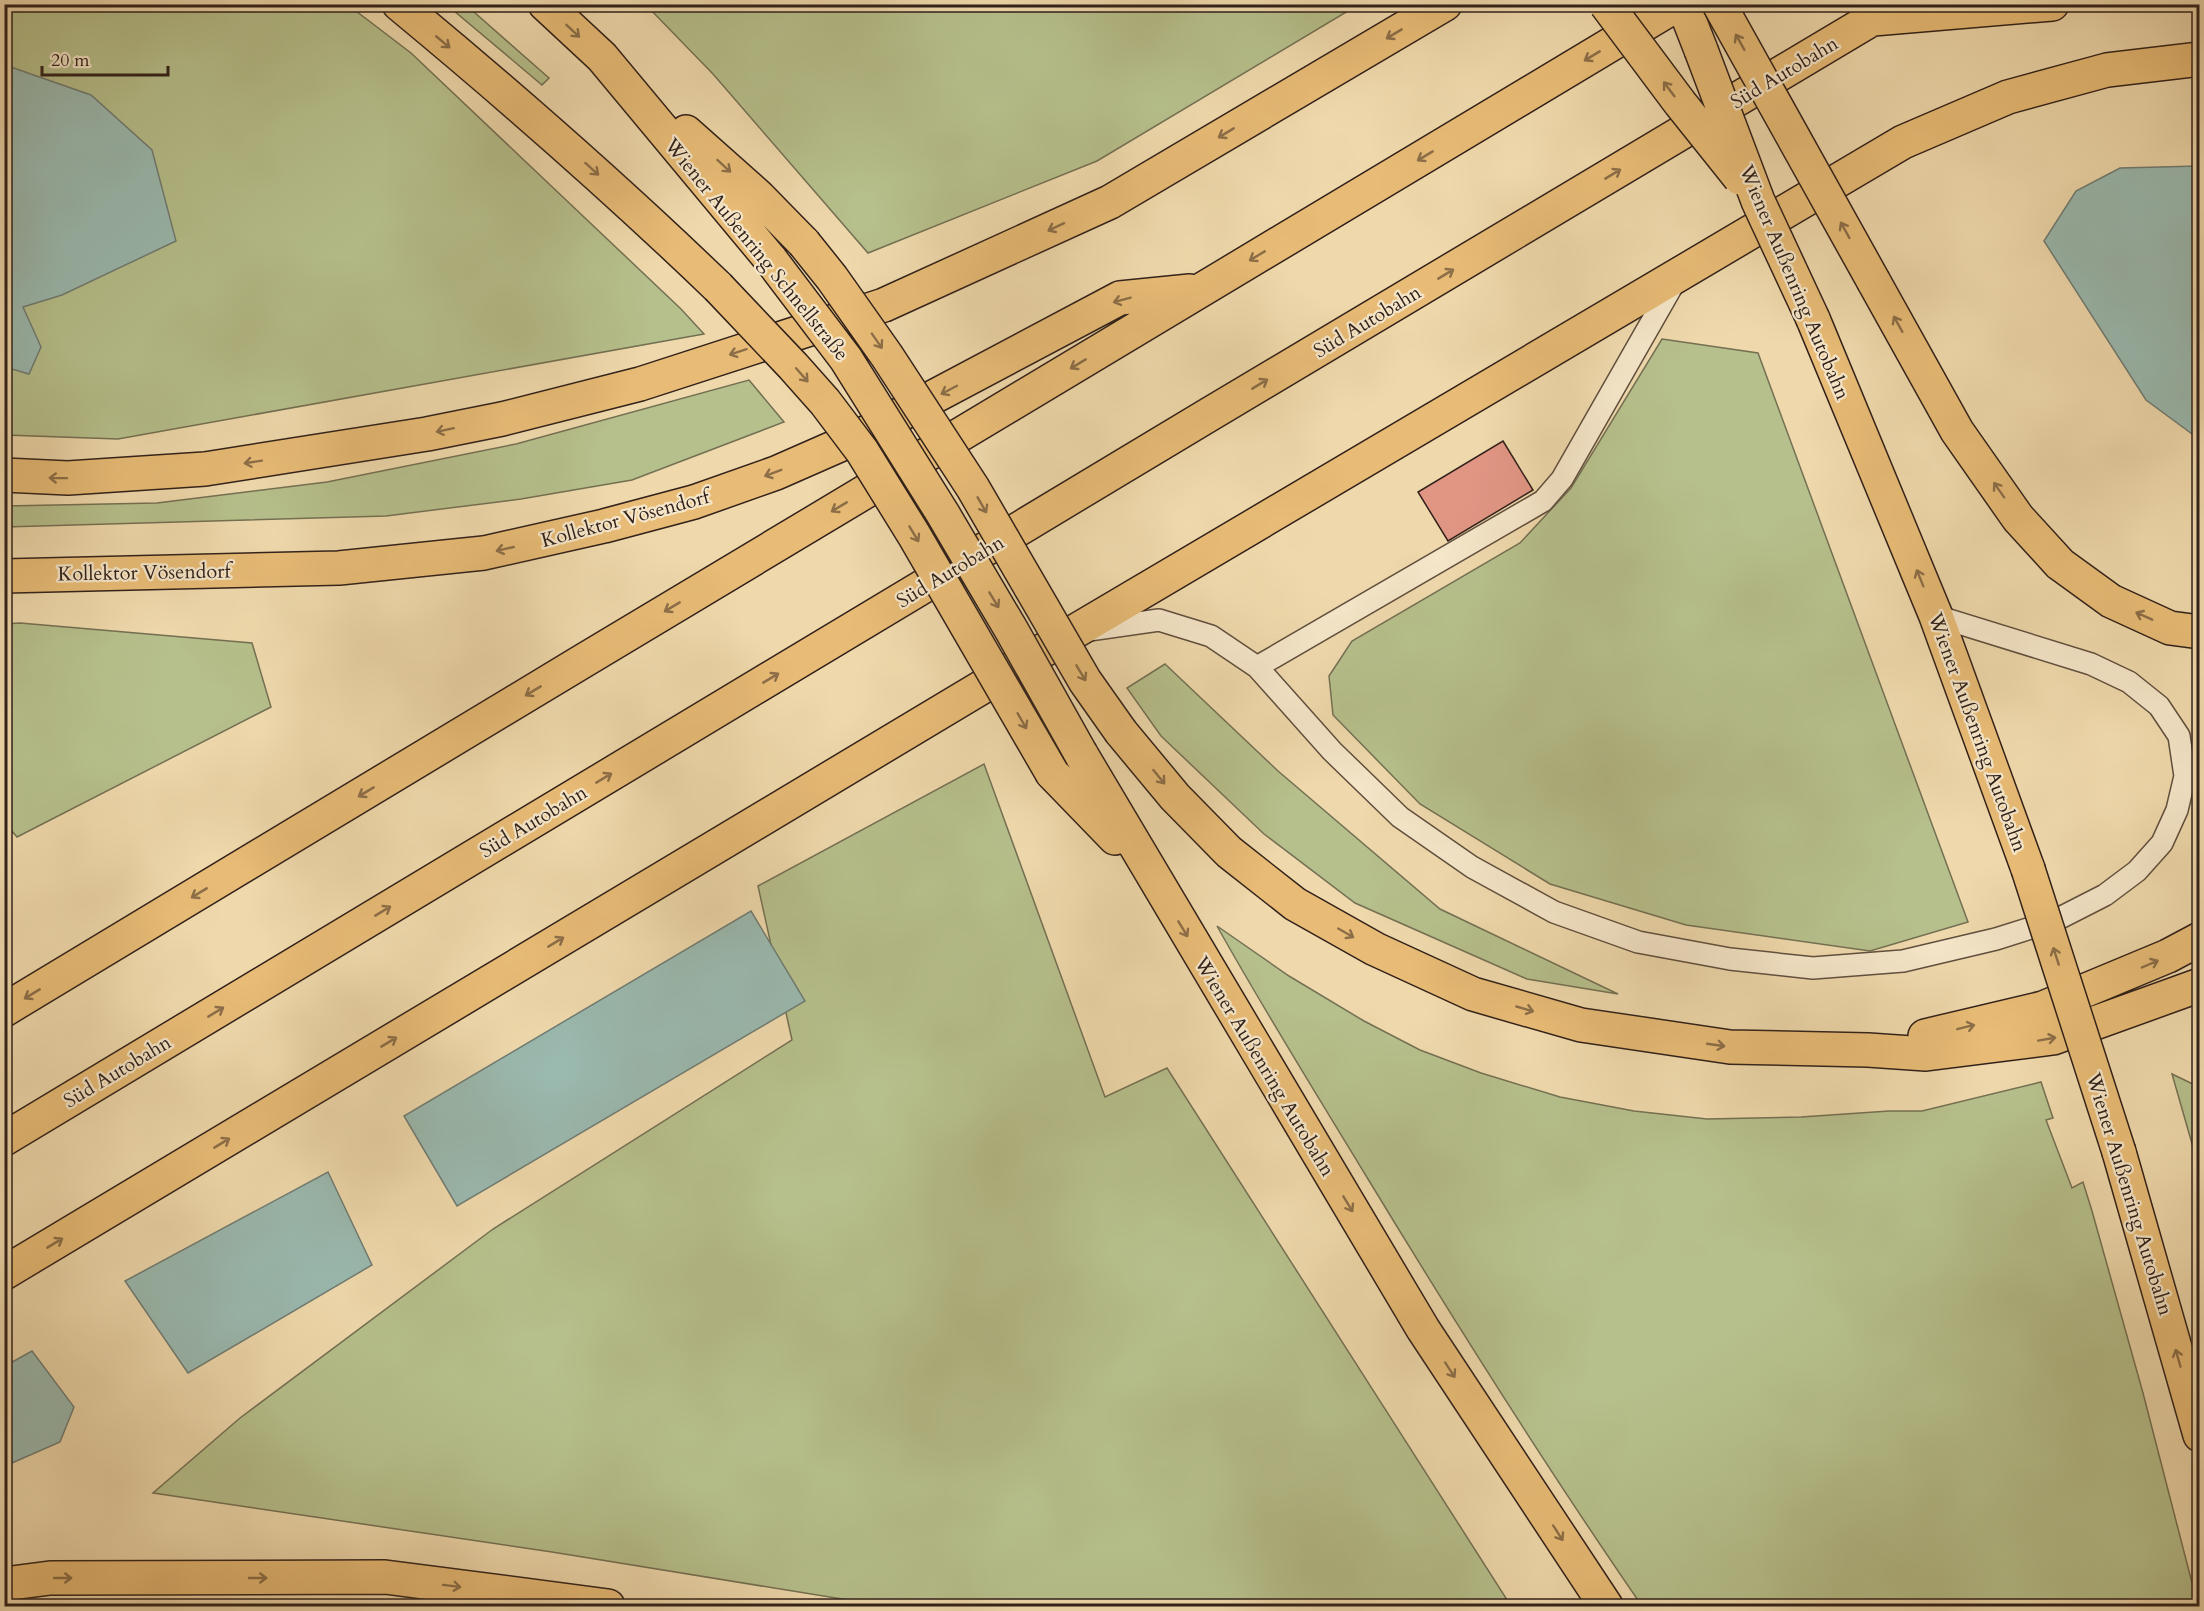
<svg xmlns="http://www.w3.org/2000/svg" width="2204" height="1611" viewBox="0 0 2204 1611" font-family="Cardo,serif">
  <style>
    .green { fill: #b6c08c; stroke: #747053; stroke-width: 1.5 }
    .water { fill: #9ab9af; stroke: #707c73; stroke-width: 1.5 }
    .building { fill: #e19684; stroke: #31211a; stroke-width: 1.5 }
    .lines { fill: none; stroke-linecap: round; stroke-linejoin: round }
    .lane-casing { stroke: #604f3e; stroke-width: 24 }
    .highway-casing { stroke: #31211a; stroke-width: 36 }
    .lane { stroke: #f5e6c9; stroke-width: 21 }
    .highway { stroke: #e8bc76; stroke-width: 33 }
    .highway-bridge-casing { stroke: #31211a; stroke-width: 36; stroke-linecap: butt }
    .highway-bridge { stroke: #e8bc76; stroke-width: 33 }
    .oneway { stroke: #8c6e48 }
    .labels { text-anchor: middle; stroke-width: 4.5; stroke-linejoin: round; paint-order: stroke }
    .street-label { font-size: 20px; fill: #31211a; stroke: #f5e6c9 }
  </style>
  <rect width="100%" height="100%" fill="#efd9ac"/>
  <filter id="stains"><feTurbulence type="fractalNoise" baseFrequency=".00333" numOctaves="4"/><feColorMatrix values="0 0 0 0 .2 0 0 0 0 .09 0 0 0 0 .02 0 0 0 .5 -.17"/></filter>
  <radialGradient id="worn" r=".72"><stop offset=".6" stop-color="#630" stop-opacity="0"/><stop offset="1" stop-color="#630" stop-opacity=".3"/></radialGradient>
  <path class="green" d="M5,5H348L411,53L681,309L704,334L118,439L5,435Z
    M447,5H466L549,78L542,85Z
    M646,5V4L1358,5L1097,161L868,253L713,74Z
    M1662,339L1758,353L1968,922L1870,951L1686,925L1550,884L1420,804L1333,715L1329,676L1352,641L1520,543L1571,488Z
    M749,380L784,422L632,480L521,499L386,516L5,527V506L157,503L327,482L516,444Z
    M20,623L252,643L271,707L17,837L5,823L4,624Z
    M1165,664L1278,771L1440,909L1618,994L1527,979L1355,903L1264,834L1161,736L1127,688Z
    M984,764L1105,1097L1167,1068L1511,1606H885L552,1552L153,1493L240,1418L493,1229L792,1040L758,886Z
    M1217,926L1289,976L1364,1021L1420,1050L1481,1073L1560,1097L1634,1111L1707,1119L1801,1117L1889,1111H1922L2041,1082L2053,1118L2046,1120L2072,1188L2083,1182L2092,1211L2143,1393L2198,1606H1642C1546,1467 1456,1324 1368,1179C1317,1095 1265,1012 1217,926Z
    M2172,1074L2199,1087V1168Z"/>
  <path class="water" d="M5,65L91,95L152,150L176,241L62,295L23,307L41,347L29,374L5,367Z
    M2199,166H2200L2199,439L2146,400L2044,241L2076,191L2120,168Z
    M751,911L805,1001L457,1206L404,1116Z
    M328,1172L372,1265L188,1373L125,1281Z
    M32,1351L74,1407L60,1442L5,1466V1366Z"/>
  <path class="building" d="M1503,441L1533,490L1448,541L1418,492Z"/>
  <g class="lines">
    <defs>
      <path id="lane" d="M1089,630L1159,620L1211,636L1257,667L1332,751L1400,817L1472,867L1554,912L1638,942L1730,959L1813,968L1903,961L1996,939L2056,920L2105,895L2137,871L2162,843L2177,810L2185,776L2179,736L2159,706L2129,682L2091,664L1936,616
        M1257,667L1543,501L1562,479L1675,281"/>
      <path id="highway" d="M399,4C509,95 615,188 718,287
        M545,4L602,57L771,260
        M1683,4L1701,50
        M1873,19L2052,4
        M686,132L759,197L804,243
        M1874,282L1957,431L2018,518L2060,564L2111,601L2170,628L2200,632
        M1813,319L1936,616L2028,869
        M4,475L68,478L205,469L427,434L502,419L640,384L884,305L1110,202L1445,4
        M4,576L339,568L484,553L604,526L694,502L776,473L858,437L1120,298L1190,291
        M1121,732L1175,797L1229,852L1295,904L1375,949L1473,994L1581,1025L1730,1047L1868,1050L1926,1054L2053,1038L2200,985
        M1081,754L1423,1329L1606,1606
        M1052,773L1115,838
        M4,1010L583,661L1678,4
        M1925,1036L2043,1008L2168,956L2200,939
        M4,1139L1210,414L1897,4
        M2119,1152L2200,1435
        M4,1273L1074,632L1903,142L2008,97L2107,70L2200,59
        M4,1584L50,1578L385,1577L608,1606"/>
    </defs>
    <use href="#lane" class="lane-casing"/>
    <use href="#highway" class="highway-casing"/>
    <use href="#lane" class="lane"/>
    <use href="#highway" class="highway"/>
    <defs>
      <path id="highway-bridge" d="M1606,4L1680,103L1740,178
        M1719,4L1874,282
        M1701,50L1758,201L1813,319
        M804,243L832,278L887,356L973,488L1085,681L1121,732
        M771,260L846,359L943,514L1012,631L1081,754
        M718,287L793,366L825,402L862,451L914,535L1052,773
        M2028,869L2119,1152"/>
    </defs>
    <use href="#highway-bridge" class="highway-bridge-casing"/>
    <use href="#highway-bridge" class="highway-bridge"/>
  </g>
  <defs><path id="oneway-shaft" d="M-6 0H5M1.5-3L5.5 0L1.5 3" fill="none" stroke-width="1.6" stroke-linecap="round" stroke-linejoin="round" transform="scale(1.5)"/></defs>
  <g class="oneway">
    <use href="#oneway-shaft" transform="translate(573 31) rotate(43)"/>
    <use href="#oneway-shaft" transform="translate(1394 34) rotate(149)"/>
    <use href="#oneway-shaft" transform="translate(443 42) rotate(40)"/>
    <use href="#oneway-shaft" transform="translate(1740 42) rotate(-119)"/>
    <use href="#oneway-shaft" transform="translate(1592 56) rotate(149)"/>
    <use href="#oneway-shaft" transform="translate(1669 89) rotate(-127)"/>
    <use href="#oneway-shaft" transform="translate(1226 133) rotate(149)"/>
    <use href="#oneway-shaft" transform="translate(1425 156) rotate(149)"/>
    <use href="#oneway-shaft" transform="translate(724 166) rotate(42)"/>
    <use href="#oneway-shaft" transform="translate(592 169) rotate(42)"/>
    <use href="#oneway-shaft" transform="translate(1613 174) rotate(-31)"/>
    <use href="#oneway-shaft" transform="translate(1056 227) rotate(155)"/>
    <use href="#oneway-shaft" transform="translate(1845 230) rotate(-119)"/>
    <use href="#oneway-shaft" transform="translate(1257 256) rotate(149)"/>
    <use href="#oneway-shaft" transform="translate(1446 274) rotate(-31)"/>
    <use href="#oneway-shaft" transform="translate(1122 300) rotate(165)"/>
    <use href="#oneway-shaft" transform="translate(1898 324) rotate(-119)"/>
    <use href="#oneway-shaft" transform="translate(877 341) rotate(55)"/>
    <use href="#oneway-shaft" transform="translate(738 352) rotate(162)"/>
    <use href="#oneway-shaft" transform="translate(1078 364) rotate(149)"/>
    <use href="#oneway-shaft" transform="translate(802 375) rotate(49)"/>
    <use href="#oneway-shaft" transform="translate(1260 384) rotate(-31)"/>
    <use href="#oneway-shaft" transform="translate(949 390) rotate(152)"/>
    <use href="#oneway-shaft" transform="translate(445 430) rotate(168)"/>
    <use href="#oneway-shaft" transform="translate(253 462) rotate(171)"/>
    <use href="#oneway-shaft" transform="translate(773 473) rotate(159)"/>
    <use href="#oneway-shaft" transform="translate(58 478) rotate(-179)"/>
    <use href="#oneway-shaft" transform="translate(1999 490) rotate(-125)"/>
    <use href="#oneway-shaft" transform="translate(982 505) rotate(60)"/>
    <use href="#oneway-shaft" transform="translate(839 507) rotate(149)"/>
    <use href="#oneway-shaft" transform="translate(914 534) rotate(59)"/>
    <use href="#oneway-shaft" transform="translate(505 549) rotate(167)"/>
    <use href="#oneway-shaft" transform="translate(1920 578) rotate(-112)"/>
    <use href="#oneway-shaft" transform="translate(994 600) rotate(59)"/>
    <use href="#oneway-shaft" transform="translate(672 607) rotate(149)"/>
    <use href="#oneway-shaft" transform="translate(2144 616) rotate(-156)"/>
    <use href="#oneway-shaft" transform="translate(1081 673) rotate(59)"/>
    <use href="#oneway-shaft" transform="translate(771 678) rotate(-31)"/>
    <use href="#oneway-shaft" transform="translate(533 691) rotate(149)"/>
    <use href="#oneway-shaft" transform="translate(1022 721) rotate(60)"/>
    <use href="#oneway-shaft" transform="translate(1159 777) rotate(51)"/>
    <use href="#oneway-shaft" transform="translate(604 778) rotate(-31)"/>
    <use href="#oneway-shaft" transform="translate(366 792) rotate(149)"/>
    <use href="#oneway-shaft" transform="translate(199 893) rotate(149)"/>
    <use href="#oneway-shaft" transform="translate(383 911) rotate(-31)"/>
    <use href="#oneway-shaft" transform="translate(1183 929) rotate(59)"/>
    <use href="#oneway-shaft" transform="translate(1346 933) rotate(30)"/>
    <use href="#oneway-shaft" transform="translate(556 942) rotate(-31)"/>
    <use href="#oneway-shaft" transform="translate(2056 956) rotate(-108)"/>
    <use href="#oneway-shaft" transform="translate(2150 964) rotate(-23)"/>
    <use href="#oneway-shaft" transform="translate(32 994) rotate(149)"/>
    <use href="#oneway-shaft" transform="translate(1525 1009) rotate(16)"/>
    <use href="#oneway-shaft" transform="translate(216 1012) rotate(-31)"/>
    <use href="#oneway-shaft" transform="translate(1966 1027) rotate(-14)"/>
    <use href="#oneway-shaft" transform="translate(2047 1039) rotate(-10)"/>
    <use href="#oneway-shaft" transform="translate(389 1042) rotate(-31)"/>
    <use href="#oneway-shaft" transform="translate(1716 1045) rotate(8)"/>
    <use href="#oneway-shaft" transform="translate(222 1143) rotate(-31)"/>
    <use href="#oneway-shaft" transform="translate(1348 1204) rotate(59)"/>
    <use href="#oneway-shaft" transform="translate(55 1243) rotate(-31)"/>
    <use href="#oneway-shaft" transform="translate(2178 1358) rotate(-106)"/>
    <use href="#oneway-shaft" transform="translate(1450 1370) rotate(57)"/>
    <use href="#oneway-shaft" transform="translate(1558 1533) rotate(57)"/>
    <use href="#oneway-shaft" transform="translate(63 1578)"/>
    <use href="#oneway-shaft" transform="translate(258 1578)"/>
    <use href="#oneway-shaft" transform="translate(452 1586) rotate(7)"/>
  </g>
  <g class="labels">
    <g class="street-label">
      <text transform="translate(1784 72) rotate(-31)" y="7">Süd Autobahn</text>
      <text transform="translate(757 249) rotate(51)" y="7">Wiener Außenring Schnellstraße</text>
      <text transform="translate(1795 282) rotate(67)" y="7">Wiener Außenring Autobahn</text>
      <text transform="translate(1367 321) rotate(-31)" y="7">Süd Autobahn</text>
      <text transform="translate(625 518) rotate(-15)" y="7">Kollektor Vösendorf</text>
      <text transform="translate(950 571) rotate(-31)" y="7">Süd Autobahn</text>
      <text transform="translate(144 572) rotate(-1)" y="7">Kollektor Vösendorf</text>
      <text transform="translate(1978 732) rotate(70)" y="7">Wiener Außenring Autobahn</text>
      <text transform="translate(533 821) rotate(-31)" y="7">Süd Autobahn</text>
      <text transform="translate(1265 1066) rotate(59)" y="7">Wiener Außenring Autobahn</text>
      <text transform="translate(117 1071) rotate(-31)" y="7">Süd Autobahn</text>
      <text transform="translate(2130 1194) rotate(73)" y="7">Wiener Außenring Autobahn</text>
    </g>
  </g>
  <rect width="2204" height="1611" fill="none" stroke="#efd9ac" stroke-width="24"/>
  <rect x="6" y="6" width="2192" height="1599" fill="none" stroke="#31211a" stroke-width="3"/>
  <rect x="12" y="12" width="2180" height="1587" fill="none" stroke="#31211a" stroke-width="1.5"/>
  <path d="M42 66v9h126v-9" fill="none" stroke="#31211a" stroke-width="3"/>
  <text x="51" y="66" font-size="18" fill="#31211a" stroke="#f5e6c9" stroke-width="4.5" paint-order="stroke">20 m</text>
  <rect width="100%" height="100%" filter="url(#stains)"/>
  <rect width="100%" height="100%" fill="url(#worn)"/>
</svg>
